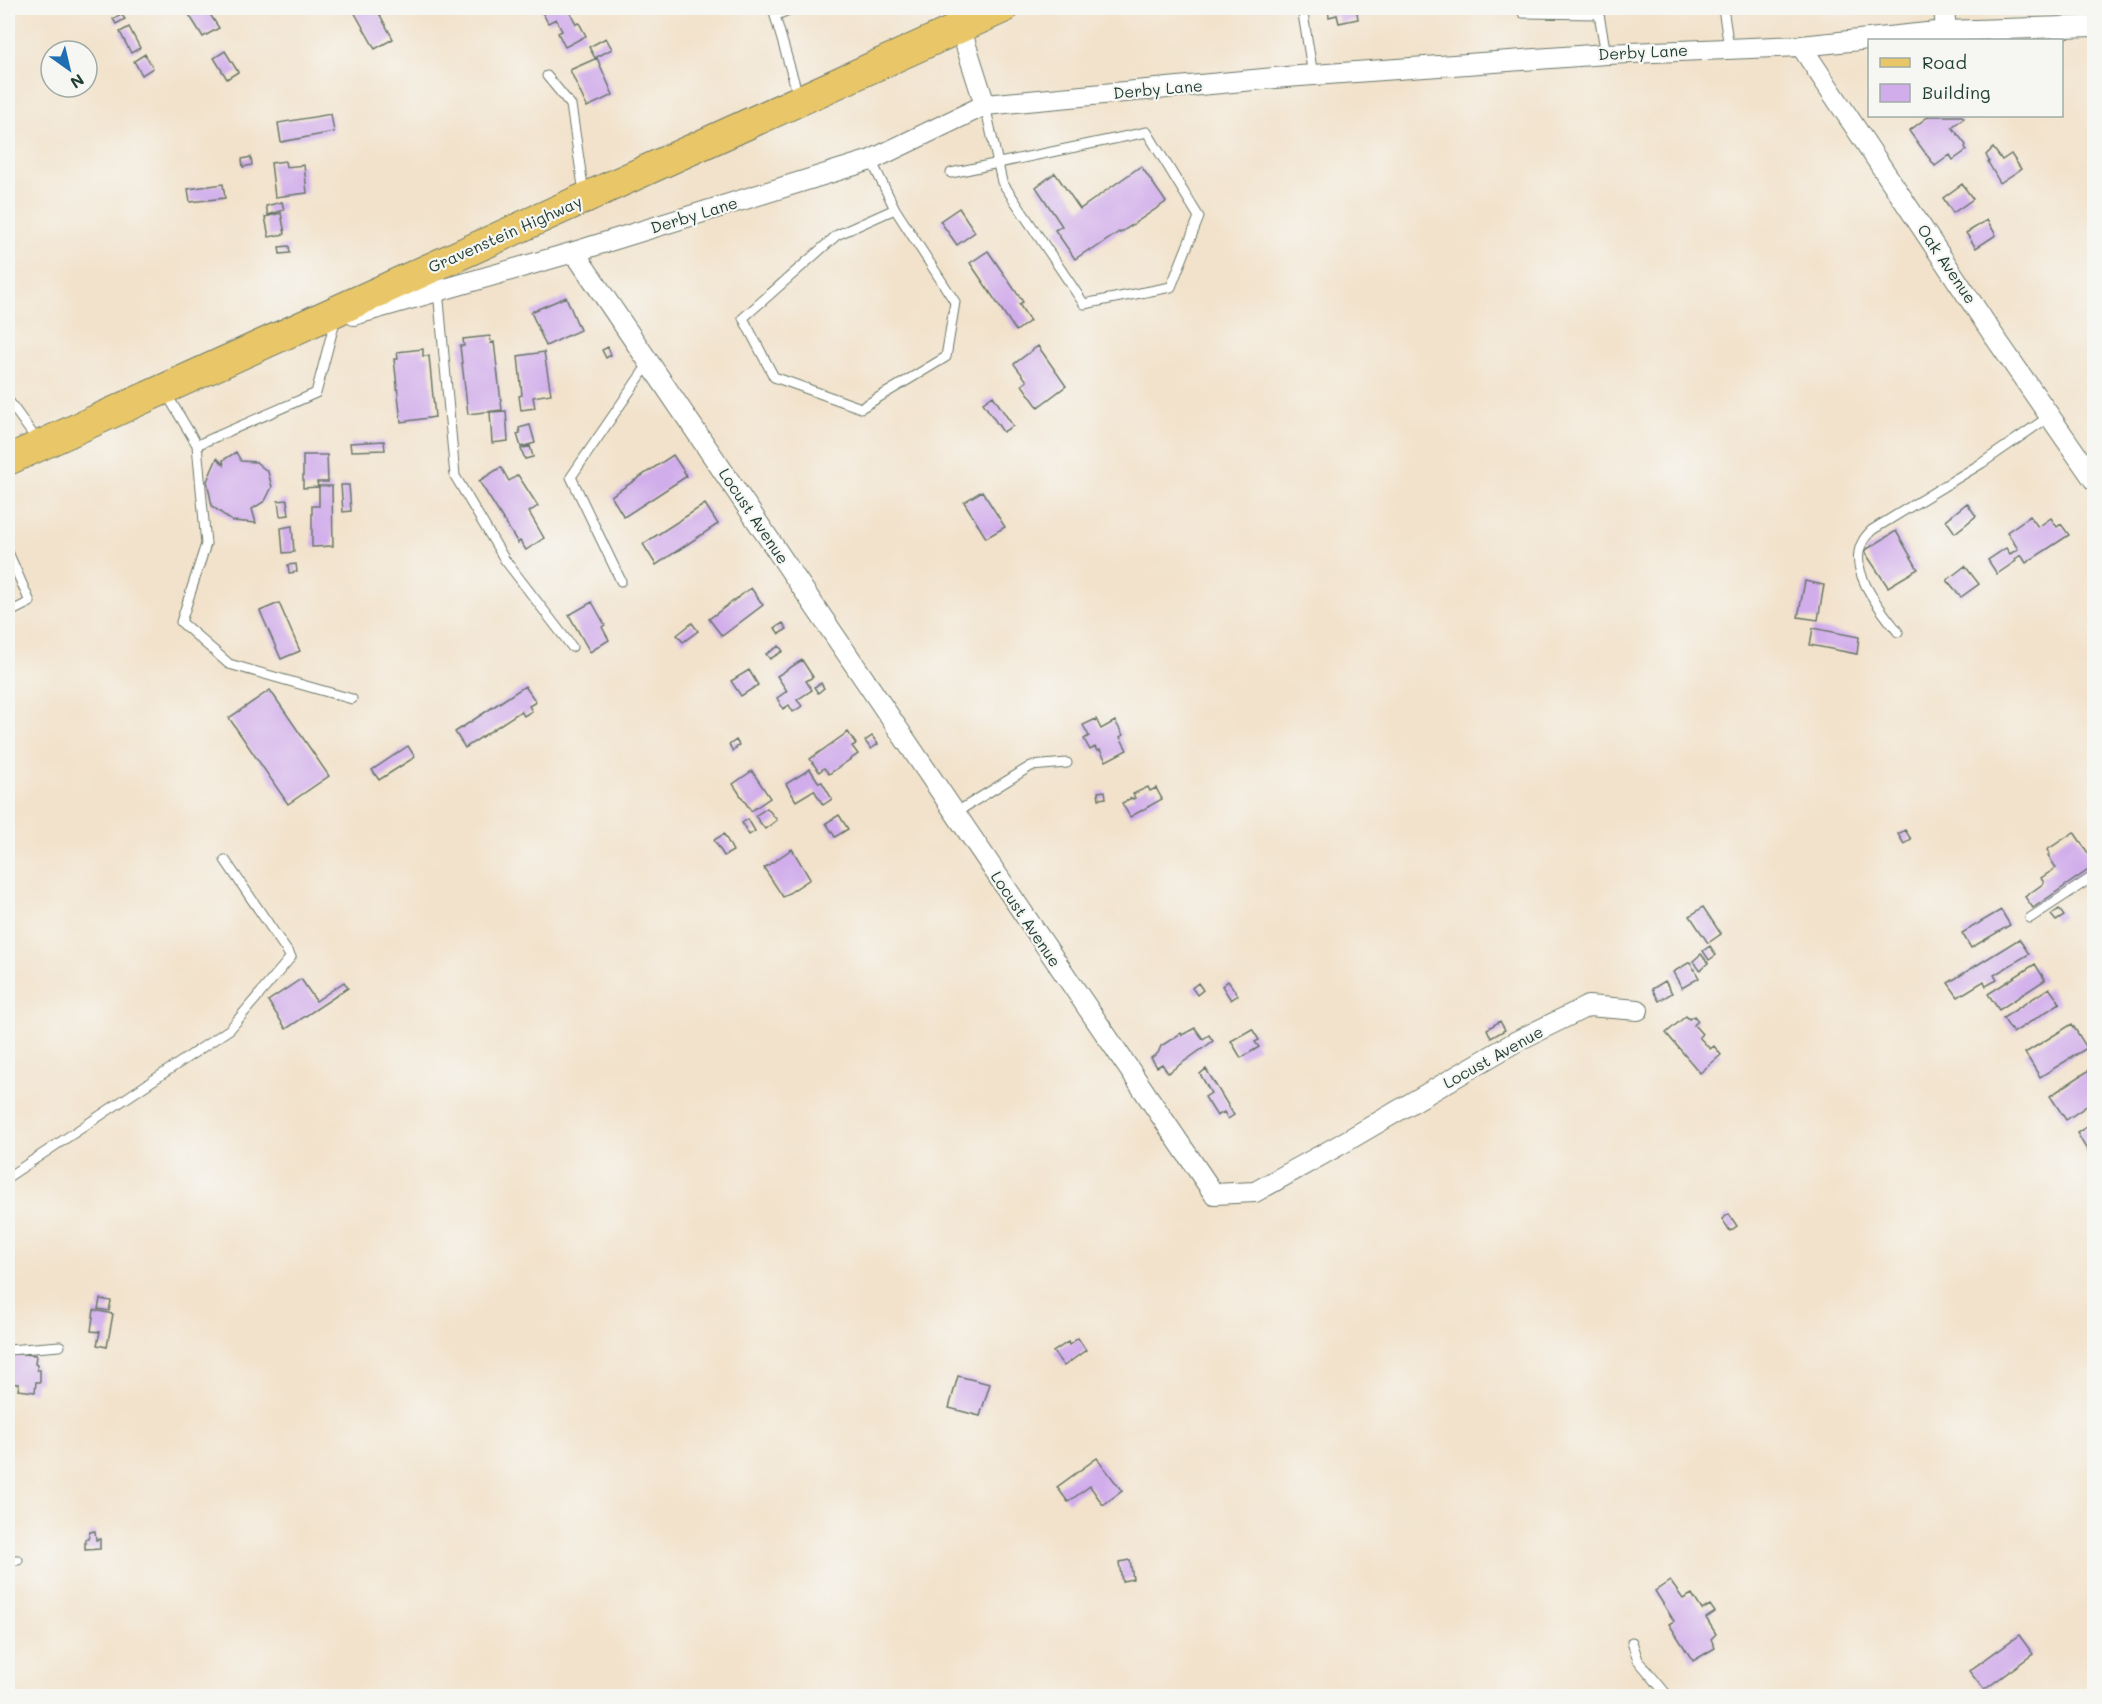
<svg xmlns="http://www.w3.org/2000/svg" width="2102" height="1704" viewBox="0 0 2102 1704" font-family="Mali,sans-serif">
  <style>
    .building { fill: #d1adeb }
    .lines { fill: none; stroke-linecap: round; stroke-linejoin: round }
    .lane-casing { stroke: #697769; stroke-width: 11 }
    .street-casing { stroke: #697769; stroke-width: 22 }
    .primary-casing { stroke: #697769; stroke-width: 32 }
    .lane { stroke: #fff; stroke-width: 9 }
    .street { stroke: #fff; stroke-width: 20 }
    .primary { stroke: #e9c769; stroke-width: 30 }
    .labels { text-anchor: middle; stroke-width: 4.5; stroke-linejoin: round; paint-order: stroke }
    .street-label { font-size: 16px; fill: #1f3d34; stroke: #f6f6f2 }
  </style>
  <rect width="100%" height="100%" fill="#f6f6f2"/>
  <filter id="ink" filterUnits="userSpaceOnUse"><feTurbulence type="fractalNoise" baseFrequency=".0167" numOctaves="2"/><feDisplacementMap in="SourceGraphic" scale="12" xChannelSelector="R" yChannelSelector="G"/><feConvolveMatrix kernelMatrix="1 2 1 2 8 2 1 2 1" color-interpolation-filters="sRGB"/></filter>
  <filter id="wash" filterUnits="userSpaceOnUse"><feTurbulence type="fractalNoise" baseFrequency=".008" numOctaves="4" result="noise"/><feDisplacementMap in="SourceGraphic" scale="24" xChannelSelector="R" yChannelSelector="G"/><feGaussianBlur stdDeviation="1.35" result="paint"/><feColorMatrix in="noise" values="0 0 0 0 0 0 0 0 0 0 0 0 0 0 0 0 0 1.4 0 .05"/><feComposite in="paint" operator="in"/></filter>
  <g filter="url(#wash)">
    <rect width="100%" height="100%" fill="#f2e2cb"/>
    <g id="blocks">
      <path class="building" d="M185,8H206L219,28L203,37Z
        M352,8H376L393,39L375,49Z
        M540,8H568L576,24L579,23L586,36L565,47L558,33L562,31L556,19L548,23Z
        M1328,8H1363L1364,10L1357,12L1358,19L1339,23L1337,15L1329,17Z
        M1474,8H1495L1476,14Z
        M121,14L125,19L116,24L113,19Z
        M129,27L140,48L131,53L120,32Z
        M606,38L612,49L595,58L589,47Z
        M225,51L238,72L227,79L214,58Z
        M145,54L153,68L142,75L134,61Z
        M597,58L613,95L587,107L570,70Z
        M331,114L334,132L281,142L278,123Z
        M1929,116H1962L1964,118L1952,127L1966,145L1965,147L1967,150L1953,160L1950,155L1935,166L1909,131Z
        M1993,148L2002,160L2011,154L2021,169L2000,183L1988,162L1989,161L1986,155Z
        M251,157L252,165L243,167L242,159Z
        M285,161L286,167L304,165L307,193L275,197L271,163Z
        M1141,166L1166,202L1120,233L1119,232L1091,251L1090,249L1075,259L1055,230L1062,226L1036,187L1055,173L1080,209Z
        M223,184L225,198L190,202L188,189Z
        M1962,184L1973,199L1953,213L1943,198Z
        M282,202L284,210L268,215L266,206Z
        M959,208L975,232L957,245L940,221Z
        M281,213L285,234L269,237L265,217Z
        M1987,220L1996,235L1976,248L1966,233Z
        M289,246L290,253L280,254L279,247Z
        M988,251L1023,302L1019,304L1030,321L1016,331L970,263Z
        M566,297L580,330L546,346L531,312Z
        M490,336L491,343L494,342L502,410L468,414L460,346H464L463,339Z
        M1038,346L1066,386L1038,407L1022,385L1027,381L1014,364Z
        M608,347L611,355L606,358L602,350Z
        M423,349V356H429L435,417L401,422L394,359H398L397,352Z
        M544,352L551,394L533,397L535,408L521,410L519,396L522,395L518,356Z
        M993,396L1013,426L1003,432L983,403Z
        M506,411L508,441L492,443L490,412Z
        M530,425L535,443L521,447L517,434L520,433L519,428Z
        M384,441L385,450L351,451L350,443Z
        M530,446L533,457L525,459L521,449Z
        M236,452L241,461L256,462L268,472L272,487L265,501L252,509L256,523L232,521L212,506L207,481L217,458L224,465L223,460Z
        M303,455H327L328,482H317L318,487L303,488Z
        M673,455L687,476L624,517L611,496Z
        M501,467L509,481L518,475L538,506L529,512L544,538L526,550L520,541L518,543L479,481Z
        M341,485H349L351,511L343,512Z
        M319,486H332L333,546L312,547V506H319Z
        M982,491L1005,527L986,538L964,502Z
        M287,500L289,515L280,516L278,501Z
        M1967,503L1976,516L1955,533L1946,520Z
        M705,504L718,524L656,565L643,544Z
        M2030,516L2038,527L2051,518L2057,527L2061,524L2069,535L2026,563L2021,555L2015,559L2016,561L1997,574L1988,560L2006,548L2010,554L2018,549L2007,532Z
        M292,526L294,552L283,553L281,528Z
        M1896,531L1918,569L1888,587L1864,551Z
        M296,564L297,572L289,573L288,565Z
        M1965,566L1979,584L1961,597L1947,580Z
        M1805,581L1824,585L1818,620L1798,617Z
        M751,588L763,605L722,636L709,619Z
        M592,602L605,625L602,627L609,640L590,652L569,615Z
        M279,603L300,651L281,659L260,611Z
        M692,623L698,631L683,642L677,635Z
        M783,623L787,629L779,634L775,628Z
        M1813,628L1859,637L1857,654L1810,645Z
        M779,646L783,651L770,659L766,654Z
        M802,660L813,677L806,681L812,690L797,700L802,706L793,712L789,705L783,709L777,698L787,691L777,676Z
        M749,670L758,685L741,696L731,681Z
        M821,683L824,688L818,693L814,687Z
        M525,686L536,702L529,706L532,711L524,716L521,711L465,748L455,732Z
        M270,690L329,776L288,804L229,718Z
        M1096,719L1101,729L1115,721L1123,735L1120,737L1127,750L1106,761L1100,750L1097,751L1095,747L1090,750L1084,739L1089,736L1083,725Z
        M848,732L856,744L852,746L858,754L829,774L824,768L819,772L810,759Z
        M872,736L878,744L871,749L865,741Z
        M736,740L739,745L733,751L729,745Z
        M408,746L415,757L379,780L372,770Z
        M810,769L819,783L822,782L832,799L823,805L814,790L796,801L786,784Z
        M752,771L770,798L751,811L733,784Z
        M1148,787L1150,791L1156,788L1162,799L1130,817L1122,803L1132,798L1133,799L1135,798L1133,794Z
        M1105,791L1106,798L1099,799L1098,792Z
        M767,808L777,820L765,829L755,816Z
        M839,815L848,829L835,837L826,823Z
        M748,819L755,831L749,835L742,823Z
        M1905,830L1911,839L1904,844L1898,834Z
        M2074,832L2094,862V866L2033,908L2025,897L2044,883L2041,878L2056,868L2048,855L2050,854L2047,850Z
        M724,834L733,851L724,856L714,840Z
        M792,849L810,879L783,897L764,868Z
        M1703,907L1721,934L1708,943L1690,916Z
        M2059,909L2064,916L2056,921L2051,915Z
        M2001,910L2010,925L1971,948L1962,933Z
        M2019,939L2029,954L1994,975L1997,980L1986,986L1984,981L1958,997L1948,983Z
        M1710,946L1716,955L1709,960L1703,951Z
        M1701,954L1708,963L1700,970L1693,961Z
        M1690,962L1699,978L1682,988L1673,972Z
        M2035,964L2045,980L1999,1010L1988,994Z
        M301,979L316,1001L344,982L348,988L286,1029L268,1001Z
        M1228,981L1238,995L1231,1000L1222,986Z
        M1665,981L1672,993L1659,1001L1652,989Z
        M1198,983L1203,990L1197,995L1192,988Z
        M2049,988L2060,1003L2013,1033L2003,1018Z
        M1686,1016L1689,1019L1694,1016L1698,1021L1694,1025L1702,1034L1699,1037L1710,1049L1714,1046L1721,1055L1700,1073L1666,1033Z
        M1500,1021L1505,1030L1491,1038L1487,1029Z
        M2072,1024L2087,1048L2040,1077L2025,1053Z
        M1195,1028L1203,1039L1209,1035L1213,1041L1168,1073L1162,1064L1157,1067L1151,1058L1158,1053L1161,1046L1181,1033L1182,1035Z
        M1252,1029L1259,1040L1255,1042L1259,1047L1241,1058L1231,1041Z
        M2094,1067V1101L2066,1120L2050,1096Z
        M1206,1069L1234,1115L1228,1119L1224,1112L1217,1116L1205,1097L1211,1093L1200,1074Z
        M2094,1122V1155L2091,1157L2077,1133Z
        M1729,1214L1737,1226L1730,1231L1722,1219Z
        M100,1299L111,1301L109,1311L98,1309Z
        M94,1310L113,1314L107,1347L97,1345L100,1332L91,1331Z
        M1078,1338L1086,1350L1064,1366L1053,1352L1068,1342L1069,1345Z
        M8,1353L36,1355L35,1364L37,1365V1370H40V1382H36L35,1392L18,1390L19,1384L8,1383Z
        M958,1376L990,1384L980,1416L949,1408Z
        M1097,1458L1122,1491L1103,1505L1090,1486L1068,1502L1057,1487Z
        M95,1531L96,1540L100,1539V1549L85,1550V1539H88L90,1532Z
        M1130,1560L1133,1579L1122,1581L1119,1562Z
        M1670,1581L1683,1599L1692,1594L1702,1610L1710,1605L1715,1612L1706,1618L1716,1634L1711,1639L1715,1648L1693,1661L1669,1624L1674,1621L1655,1591Z
        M2019,1635L2033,1654L1984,1690L1969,1671Z"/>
    </g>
  </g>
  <g filter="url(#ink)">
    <use href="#blocks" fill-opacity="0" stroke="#697769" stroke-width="1.5"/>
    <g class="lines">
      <defs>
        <path id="lane" d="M793,8L775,16L798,95
          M1302,8L1313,75
          M1522,8L1523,13L1599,14
          M1723,8L1729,48
          M1598,9L1606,54
          M547,76L571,105L584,193
          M871,160L895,209L955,302L946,357L861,408L774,377L743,318L837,235L895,209
          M951,173L1147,132L1199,217L1171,287L1084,304L1002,182L985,105
          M438,290L455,476L505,560L572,647
          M166,393L197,445L316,393L335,321
          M8,400L39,443
          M197,445L206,544L181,622L229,664L352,699
          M8,552L30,602L8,613
          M621,581L571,477L649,363
          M1898,632C1881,610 1846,570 1863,541C1865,537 1869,533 1872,530L1982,463L2050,416
          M955,813L1031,766L1067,763
          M2030,918L2094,876
          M8,1177L230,1029L291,957L225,860
          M8,1350L60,1346
          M8,1560H18
          M1632,1642L1638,1660L1668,1696"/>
        <path id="street" d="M954,8L985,105
          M1944,8L1946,31
          M1801,46L1994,336L2094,480
          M574,252L1214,1194L1255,1192L1343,1143L1517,1041L1588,1006L1638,1010
          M354,315L574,252L871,160L985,105L1286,77L1606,54L1801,46L1946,31L2094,26"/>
        <path id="primary" d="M8,460L1003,8"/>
      </defs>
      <use href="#lane" class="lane-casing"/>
      <use href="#street" class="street-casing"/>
      <use href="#primary" class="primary-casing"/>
      <use href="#lane" class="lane"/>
      <use href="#street" class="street"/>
      <use href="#primary" class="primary"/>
    </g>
  </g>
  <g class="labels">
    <g class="street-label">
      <text transform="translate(1643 52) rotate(-3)" y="6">Derby Lane</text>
      <text transform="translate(1158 89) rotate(-5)" y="6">Derby Lane</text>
      <text transform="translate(694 215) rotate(-17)" y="6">Derby Lane</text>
      <text transform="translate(505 234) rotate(-24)" y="6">Gravenstein Highway</text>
      <text transform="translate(1947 264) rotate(56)" y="6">Oak Avenue</text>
      <text transform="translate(754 516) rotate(56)" y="6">Locust Avenue</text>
      <text transform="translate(1026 919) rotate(56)" y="6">Locust Avenue</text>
      <text transform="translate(1493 1057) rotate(-29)" y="6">Locust Avenue</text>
    </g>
  </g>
  <rect width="2102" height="1704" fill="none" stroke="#f6f6f2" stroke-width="30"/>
  <rect x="1868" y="39" width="195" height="78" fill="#f6f6f2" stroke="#a0aca6" stroke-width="1.5"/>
  <rect x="1880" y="58" width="30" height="9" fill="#e9c769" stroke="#a0aca6" stroke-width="1.5"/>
  <text x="1922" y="69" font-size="18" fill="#1f3d34">Road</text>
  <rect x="1880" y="84" width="30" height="18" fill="#d1adeb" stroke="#a0aca6" stroke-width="1.5"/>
  <text x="1922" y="99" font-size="18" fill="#1f3d34">Building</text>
  <g transform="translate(69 69) rotate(146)"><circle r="28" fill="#f6f6f2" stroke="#a0aca6" stroke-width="1.5"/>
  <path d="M0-4.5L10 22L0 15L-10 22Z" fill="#1f6fb2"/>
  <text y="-9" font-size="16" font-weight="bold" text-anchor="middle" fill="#1f3d34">N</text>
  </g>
</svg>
